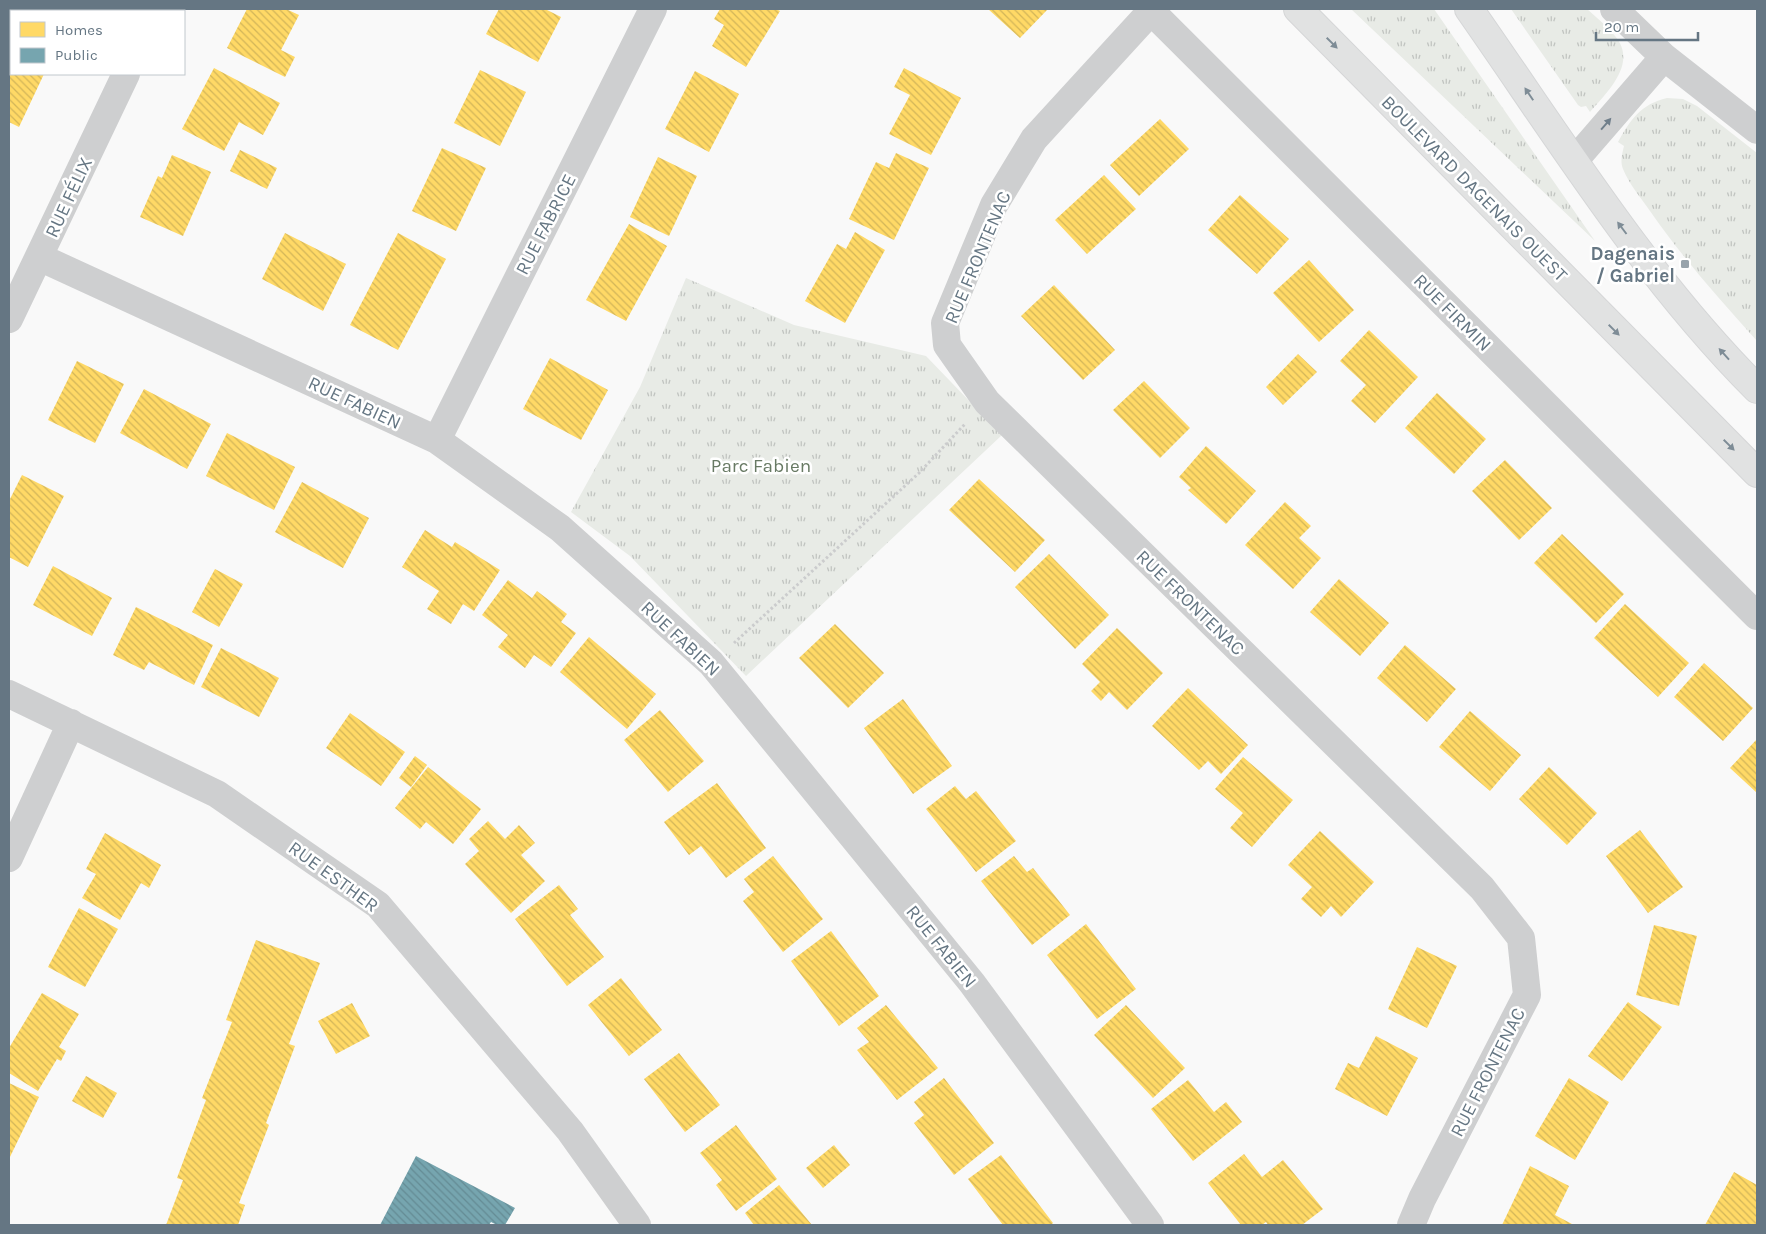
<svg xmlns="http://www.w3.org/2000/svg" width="1766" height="1234" viewBox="0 0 1766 1234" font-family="Karla,sans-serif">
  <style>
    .grass { fill: url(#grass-tufts) }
    .homes { fill: url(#homes-back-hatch) }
    .public { fill: url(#public-back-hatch) }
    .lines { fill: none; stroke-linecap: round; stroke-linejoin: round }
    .secondary-casing { stroke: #d5d6d7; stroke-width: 30 }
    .path { stroke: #cbcccd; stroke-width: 3; stroke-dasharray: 2.5 2.5; stroke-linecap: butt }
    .minor { stroke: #cecfd0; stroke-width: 28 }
    .secondary { stroke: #e1e2e2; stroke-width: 28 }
    .oneway { fill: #7e8c96 }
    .oneway2 { fill: #707f8b }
    .poi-dot { fill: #99a4ac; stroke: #fff; stroke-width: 2 }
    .labels { text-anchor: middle; stroke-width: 5; stroke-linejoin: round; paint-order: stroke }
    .street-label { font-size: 19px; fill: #657683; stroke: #fff }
    .poi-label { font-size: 19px; font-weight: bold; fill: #657683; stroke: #fff; text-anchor: end }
    .park-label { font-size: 19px; fill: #687a64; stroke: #fff }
  </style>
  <defs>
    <pattern id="grass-tufts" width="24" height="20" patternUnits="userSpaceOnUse" patternTransform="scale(1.25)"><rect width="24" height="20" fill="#e8ebe6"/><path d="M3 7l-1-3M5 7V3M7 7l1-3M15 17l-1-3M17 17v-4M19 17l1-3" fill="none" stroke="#c0c3c0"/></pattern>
    <pattern id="homes-back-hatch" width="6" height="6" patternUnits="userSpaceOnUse" patternTransform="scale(1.25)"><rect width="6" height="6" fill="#ffd966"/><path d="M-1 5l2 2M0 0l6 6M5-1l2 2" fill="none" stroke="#d2b559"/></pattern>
    <pattern id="public-back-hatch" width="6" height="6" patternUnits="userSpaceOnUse" patternTransform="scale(1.25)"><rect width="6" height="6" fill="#76a5af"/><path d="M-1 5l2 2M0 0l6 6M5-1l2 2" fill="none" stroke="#648b94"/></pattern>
  </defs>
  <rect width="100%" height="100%" fill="#f9f9f9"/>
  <path class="grass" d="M1351,9H1434L1595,241Z
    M1511,9H1587C1596,17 1607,26 1615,36C1638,63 1608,91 1590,112L1586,106L1581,107L1578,105Z
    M1667,98L1683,99L1697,106L1757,153V341C1720,300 1682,257 1650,211C1641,198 1629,184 1623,169C1620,162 1622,154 1624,146L1618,142C1630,120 1641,104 1667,98Z
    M686,278L794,325L926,356L1002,435L746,676L630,556L571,512L640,387Z"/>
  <path class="homes" d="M20,9H73L72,11H19Z
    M247,9H286L299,15L281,50L295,57L285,77L227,48Z
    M499,9H545L561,17L538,62L486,34Z
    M720,9H776L780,11L746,67L712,46L724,25L714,19Z
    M988,9H1048L1020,38Z
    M9,46L11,47V74H44L19,127L9,122Z
    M214,68L280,103L263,135L239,122L224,151L182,129Z
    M904,68L961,98L931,155L889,134L910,95L894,87Z
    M480,70L526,92L500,146L454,123Z
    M695,71L739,94L709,152L665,129Z
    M1160,119L1189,149L1139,196L1110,165Z
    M442,148L486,168L456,231L412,211Z
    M240,150L277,168L267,189L230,171Z
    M896,153L929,168L894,240L849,219L876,162L889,168Z
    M172,155L211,172L183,236L140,217L158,176L162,178Z
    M658,157L697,176L669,236L630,217Z
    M1104,175L1136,209L1087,254L1055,220Z
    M1240,195L1289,239L1257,274L1208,230Z
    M629,224L667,246L626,321L586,300Z
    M855,232L885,250L845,323L805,301L837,244L846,249Z
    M285,233L346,264L323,311L262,279Z
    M398,233L446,259L398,350L350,325Z
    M1309,260L1354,310L1319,342L1273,293Z
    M1054,285L1115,350L1083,380L1021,316Z
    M1369,330L1418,377L1375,423L1351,401L1366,385L1340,361Z
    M1298,354L1317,372L1283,405L1266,387Z
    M550,358L608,390L581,440L523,409Z
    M77,361L124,384L95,443L48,420Z
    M1144,381L1190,428L1160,458L1113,410Z
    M144,389L211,424L187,469L120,433Z
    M1437,393L1486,439L1454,474L1405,428Z
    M227,433L295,467L274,510L206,476Z
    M1206,446L1256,491L1226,524L1188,490L1191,488L1179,477Z
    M1505,460L1552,508L1519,540L1472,491Z
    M22,475L64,496L28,567L9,557V501Z
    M979,479L1045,540L1015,572L949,510Z
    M302,482L369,518L343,568L275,532Z
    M1285,502L1311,526L1299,538L1321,558L1293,589L1245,545Z
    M425,530L452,547L455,542L500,570L474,611L463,604L451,624L427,609L439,591L402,567Z
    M1562,534L1624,594L1596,623L1534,563Z
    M1049,554L1109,615L1075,649L1015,587Z
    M53,566L112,598L92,636L33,605Z
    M215,569L243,584L219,627L192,612Z
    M1339,579L1389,623L1360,656L1310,612Z
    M508,580L532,598L537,591L567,614L561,622L576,633L551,667L534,655L525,668L498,647L508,635L482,615Z
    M1625,604L1689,663L1658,697L1594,638Z
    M136,607L213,645L194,685L149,662L144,670L113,655Z
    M835,624L884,673L848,708L799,658Z
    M1117,628L1163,673L1127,710L1109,692L1101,701L1091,691L1100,682L1082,664Z
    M589,637L656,694L627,729L560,672Z
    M1405,645L1456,689L1427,722L1377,678Z
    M221,648L279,678L259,717L201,687Z
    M1704,663L1753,708L1723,741L1674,697Z
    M1188,688L1248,745L1221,774L1208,761L1199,770L1152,726Z
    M903,699L952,766L913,794L864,728Z
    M660,710L704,761L668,792L624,740Z
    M1470,711L1521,755L1490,791L1439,747Z
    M350,713L405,752L381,786L326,748Z
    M1757,739V793L1730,768Z
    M415,756L427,765L411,787L399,778Z
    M1243,757L1293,800L1252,847L1230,828L1243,813L1215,789Z
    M428,767L481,809L453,844L426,822L420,829L395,808Z
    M1549,767L1597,813L1567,845L1519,799Z
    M717,783L766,848L726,878L701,846L689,855L664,822Z
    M955,786L966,799L976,791L1016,841L976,872L926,809Z
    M488,821L505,839L519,825L535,843L521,855L545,881L511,913L465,864L479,851L469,839Z
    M1640,830L1683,887L1648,913L1606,856Z
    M1320,831L1374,882L1341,917L1331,906L1321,917L1301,899L1312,887L1288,865Z
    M105,833L161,865L149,888L141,883L120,920L82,898L96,874L86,869Z
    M773,856L823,919L783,952L743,901L754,892L744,879Z
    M1014,856L1027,872L1033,868L1070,915L1032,945L981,881Z
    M559,885L578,909L570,915L604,957L567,986L515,919Z
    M79,908L118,929L85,987L48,967Z
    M1086,924L1136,989L1097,1019L1047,955Z
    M1654,925L1697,936L1679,1006L1636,995Z
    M831,931L879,996L839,1026L791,961Z
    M256,940L320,963L289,1044L295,1046L266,1123L269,1125L239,1203L245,1205L238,1225H166L183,1180L177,1178L206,1100L202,1098L232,1022L226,1020Z
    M1417,947L1457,966L1427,1028L1388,1009Z
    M621,978L662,1030L629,1056L588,1005Z
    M42,993L79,1014L59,1047L66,1051L61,1061L57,1059L38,1091L9,1073V1048Z
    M1628,1002L1662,1027L1622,1081L1588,1056Z
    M352,1003L370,1036L336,1054L318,1021Z
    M886,1005L938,1068L897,1100L857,1050L869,1042L857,1028Z
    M1126,1005L1185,1068L1153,1098L1094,1035Z
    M1376,1036L1418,1058L1387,1116L1335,1089L1348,1063L1359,1068Z
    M679,1053L720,1105L685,1132L644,1079Z
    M86,1076L117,1093L103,1118L72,1101Z
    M944,1078L994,1143L954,1175L914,1123L924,1115L914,1102Z
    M1569,1078L1609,1102L1575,1160L1535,1136Z
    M1188,1080L1214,1112L1226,1102L1242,1122L1193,1161L1151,1109Z
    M9,1083L39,1097L9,1159Z
    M736,1125L777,1179L736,1211L716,1185L722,1180L700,1153Z
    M834,1145L850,1165L823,1188L806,1168Z
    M1244,1154L1262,1177L1283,1160L1323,1209L1302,1225H1268L1266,1222L1262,1225H1241L1208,1183Z
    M1001,1155L1053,1223L1051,1225H1003L968,1179Z
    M1530,1166L1569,1186L1555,1215L1572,1224V1225H1502Z
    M1734,1172L1757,1185V1225H1705Z
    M779,1185L812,1225H754L745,1213Z"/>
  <path class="public" d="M416,1156L515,1208L505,1225H497L491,1222L489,1225H380Z"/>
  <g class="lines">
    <defs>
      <path id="secondary" d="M1298,9L1757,473
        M1469,9C1560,139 1645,277 1757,389"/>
    </defs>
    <use href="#secondary" class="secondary-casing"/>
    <path class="path" d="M734,643L919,473L965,424"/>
    <path class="minor" d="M1149,9L1757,616
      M1153,9L1034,139L994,205L945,323L947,345L987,402L1482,888L1521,938L1527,995L1422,1199L1411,1225
      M1614,9L1664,57L1757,130
      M156,11L157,9
      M1574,161L1664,57
      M39,257L437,440L560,528L711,663L972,983L1150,1225
      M9,319L126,74
      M437,440L653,9
      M9,694L217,794L378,905L570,1131L637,1225
      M9,858L71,723"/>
    <use href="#secondary" class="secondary"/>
  </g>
  <defs><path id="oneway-solid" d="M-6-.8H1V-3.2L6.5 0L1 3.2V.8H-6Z" transform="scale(1.25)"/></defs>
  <g class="oneway">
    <use href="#oneway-solid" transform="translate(1332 43) rotate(45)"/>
    <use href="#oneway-solid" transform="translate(1529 94) rotate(-124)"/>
    <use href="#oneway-solid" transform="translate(1622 228) rotate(-127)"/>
    <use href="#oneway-solid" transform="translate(1614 330) rotate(45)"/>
    <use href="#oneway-solid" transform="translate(1724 354) rotate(-132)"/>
    <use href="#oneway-solid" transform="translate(1729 445) rotate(45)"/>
  </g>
  <use class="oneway2" href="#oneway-solid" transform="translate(1606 124) rotate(-49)"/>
  <rect class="poi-dot" x="1680" y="259" width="10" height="10" rx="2.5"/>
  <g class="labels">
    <g class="street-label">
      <text transform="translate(1475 188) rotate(45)" y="7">BOULEVARD DAGENAIS OUEST</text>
      <text transform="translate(68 197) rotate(-65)" y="7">RUE FÉLIX</text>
      <text transform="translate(545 224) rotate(-63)" y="7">RUE FABRICE</text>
      <text transform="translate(977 257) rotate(-67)" y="7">RUE FRONTENAC</text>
      <text transform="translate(1453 312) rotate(45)" y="7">RUE FIRMIN</text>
      <text transform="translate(355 402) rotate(25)" y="7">RUE FABIEN</text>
      <text transform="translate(1191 602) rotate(44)" y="7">RUE FRONTENAC</text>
      <text transform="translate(681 638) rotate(43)" y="7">RUE FABIEN</text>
      <text transform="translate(334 876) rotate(36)" y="7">RUE ESTHER</text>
      <text transform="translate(942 946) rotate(51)" y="7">RUE FABIEN</text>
      <text transform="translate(1487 1072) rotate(-63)" y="7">RUE FRONTENAC</text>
    </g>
    <g class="poi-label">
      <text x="1675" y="260">Dagenais<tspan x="1675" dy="22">/ Gabriel</tspan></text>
    </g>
    <g class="park-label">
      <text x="761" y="472">Parc Fabien</text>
    </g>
  </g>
  <rect width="1766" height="1234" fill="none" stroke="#657683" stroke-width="20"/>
  <rect x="10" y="10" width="175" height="65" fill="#ffffff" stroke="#c1c8cd"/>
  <rect x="20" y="22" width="25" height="15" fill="#ffd966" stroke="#c1c8cd"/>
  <text x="55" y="35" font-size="15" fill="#657683">Homes</text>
  <rect x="20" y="48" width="25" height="15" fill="#76a5af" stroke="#c1c8cd"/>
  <text x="55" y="60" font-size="15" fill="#657683">Public</text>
  <path d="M1596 32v8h102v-8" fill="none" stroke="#657683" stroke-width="2.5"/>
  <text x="1604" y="32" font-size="15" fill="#657683" stroke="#ffffff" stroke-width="4" paint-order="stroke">20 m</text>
</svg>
